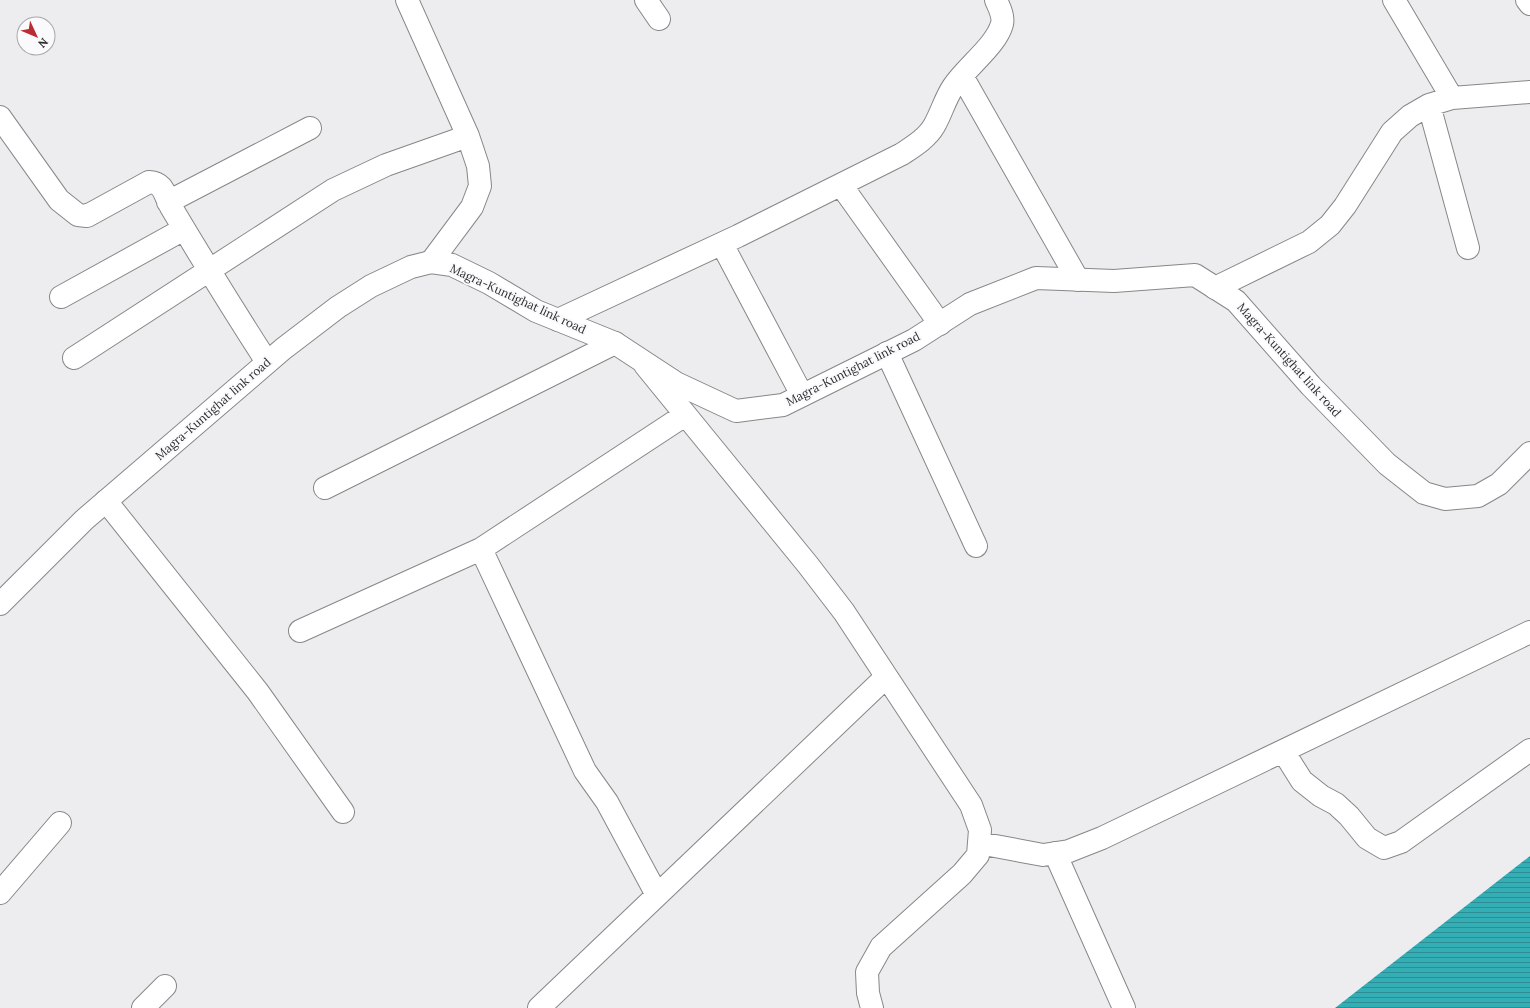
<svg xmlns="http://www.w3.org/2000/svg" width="1530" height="1008" viewBox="0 0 1530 1008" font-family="Lora,serif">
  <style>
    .water { fill: url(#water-rules) }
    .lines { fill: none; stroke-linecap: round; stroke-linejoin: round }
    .street-casing { stroke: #878789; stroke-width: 24 }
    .secondary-casing { stroke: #878789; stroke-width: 24 }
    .street { stroke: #fff; stroke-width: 22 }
    .secondary { stroke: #fff; stroke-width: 22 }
    .labels { text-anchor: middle; stroke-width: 4; stroke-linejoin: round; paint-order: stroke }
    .street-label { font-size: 12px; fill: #2c2c2d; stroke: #fafafc }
  </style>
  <defs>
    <pattern id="water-rules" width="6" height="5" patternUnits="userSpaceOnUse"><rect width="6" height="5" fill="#34aeb5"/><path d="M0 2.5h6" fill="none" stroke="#2c8e94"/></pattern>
  </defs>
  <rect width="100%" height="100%" fill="#ededef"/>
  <path class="water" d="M1530,856V1008H1335Z"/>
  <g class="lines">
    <defs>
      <path id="street" d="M407,0L468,136L478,166L480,186L472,207L431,262
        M646,0L659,19
        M1394,0L1452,98
        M1527,0L1530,4
        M962,76L1078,280
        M1429,105L1468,248
        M0,117L59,200L78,215L87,216L149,182C165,183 164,195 171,207C202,259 234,311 267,362
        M841,185L940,324
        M168,202L310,128
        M722,244L802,395
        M1215,288L1309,242L1330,225L1345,206L1392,132L1410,116L1429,105L1452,98L1530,92
        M61,297L184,229
        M558,320L738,236L902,154C914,146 927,138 934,126C941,114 945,99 953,87C966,67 996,46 1002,24C1004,16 999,7 996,0
        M887,353L976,546
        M74,358L333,190L386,165L468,136
        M645,365L808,565L844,612L971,805L980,830L978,855L962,874L881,947L867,972L868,993L872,1008
        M325,488L615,343
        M106,501L258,692L343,812
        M481,549L585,771L607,802L657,895
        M300,631L481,549L685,415
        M1283,751L1302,781L1321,796L1336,804L1349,816L1367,838L1384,848L1401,842L1530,750
        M979,843L1043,855L1069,851L1102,838L1530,632
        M1055,853L1124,1008
        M0,893L60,823
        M143,1008L165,986
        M539,1008L886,677"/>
      <path id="secondary" d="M0,604L84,520L283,349L338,307L371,286L411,267L431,262L452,265L489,283L536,311L615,343L676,383L736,411L783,405L914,340L970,304L1036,278L1114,281L1195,275L1236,301L1311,386L1387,464L1424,493L1445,499L1478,496L1499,484L1530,453"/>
    </defs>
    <use href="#street" class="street-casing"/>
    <use href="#secondary" class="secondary-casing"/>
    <use href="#street" class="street"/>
    <use href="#secondary" class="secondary"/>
  </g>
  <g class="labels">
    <g class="street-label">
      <text transform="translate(518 299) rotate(25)" y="4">Magra-Kuntighat link road</text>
      <text transform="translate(1289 360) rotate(48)" y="4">Magra-Kuntighat link road</text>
      <text transform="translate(853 369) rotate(-27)" y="4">Magra-Kuntighat link road</text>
      <text transform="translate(213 409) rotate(-41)" y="4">Magra-Kuntighat link road</text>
    </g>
  </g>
  <g transform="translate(36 36) rotate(134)"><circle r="19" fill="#fafafc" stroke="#a8a8a9"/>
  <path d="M0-3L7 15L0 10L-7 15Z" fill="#bb2b34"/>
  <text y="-6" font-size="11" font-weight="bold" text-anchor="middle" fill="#2c2c2d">N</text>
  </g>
</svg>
